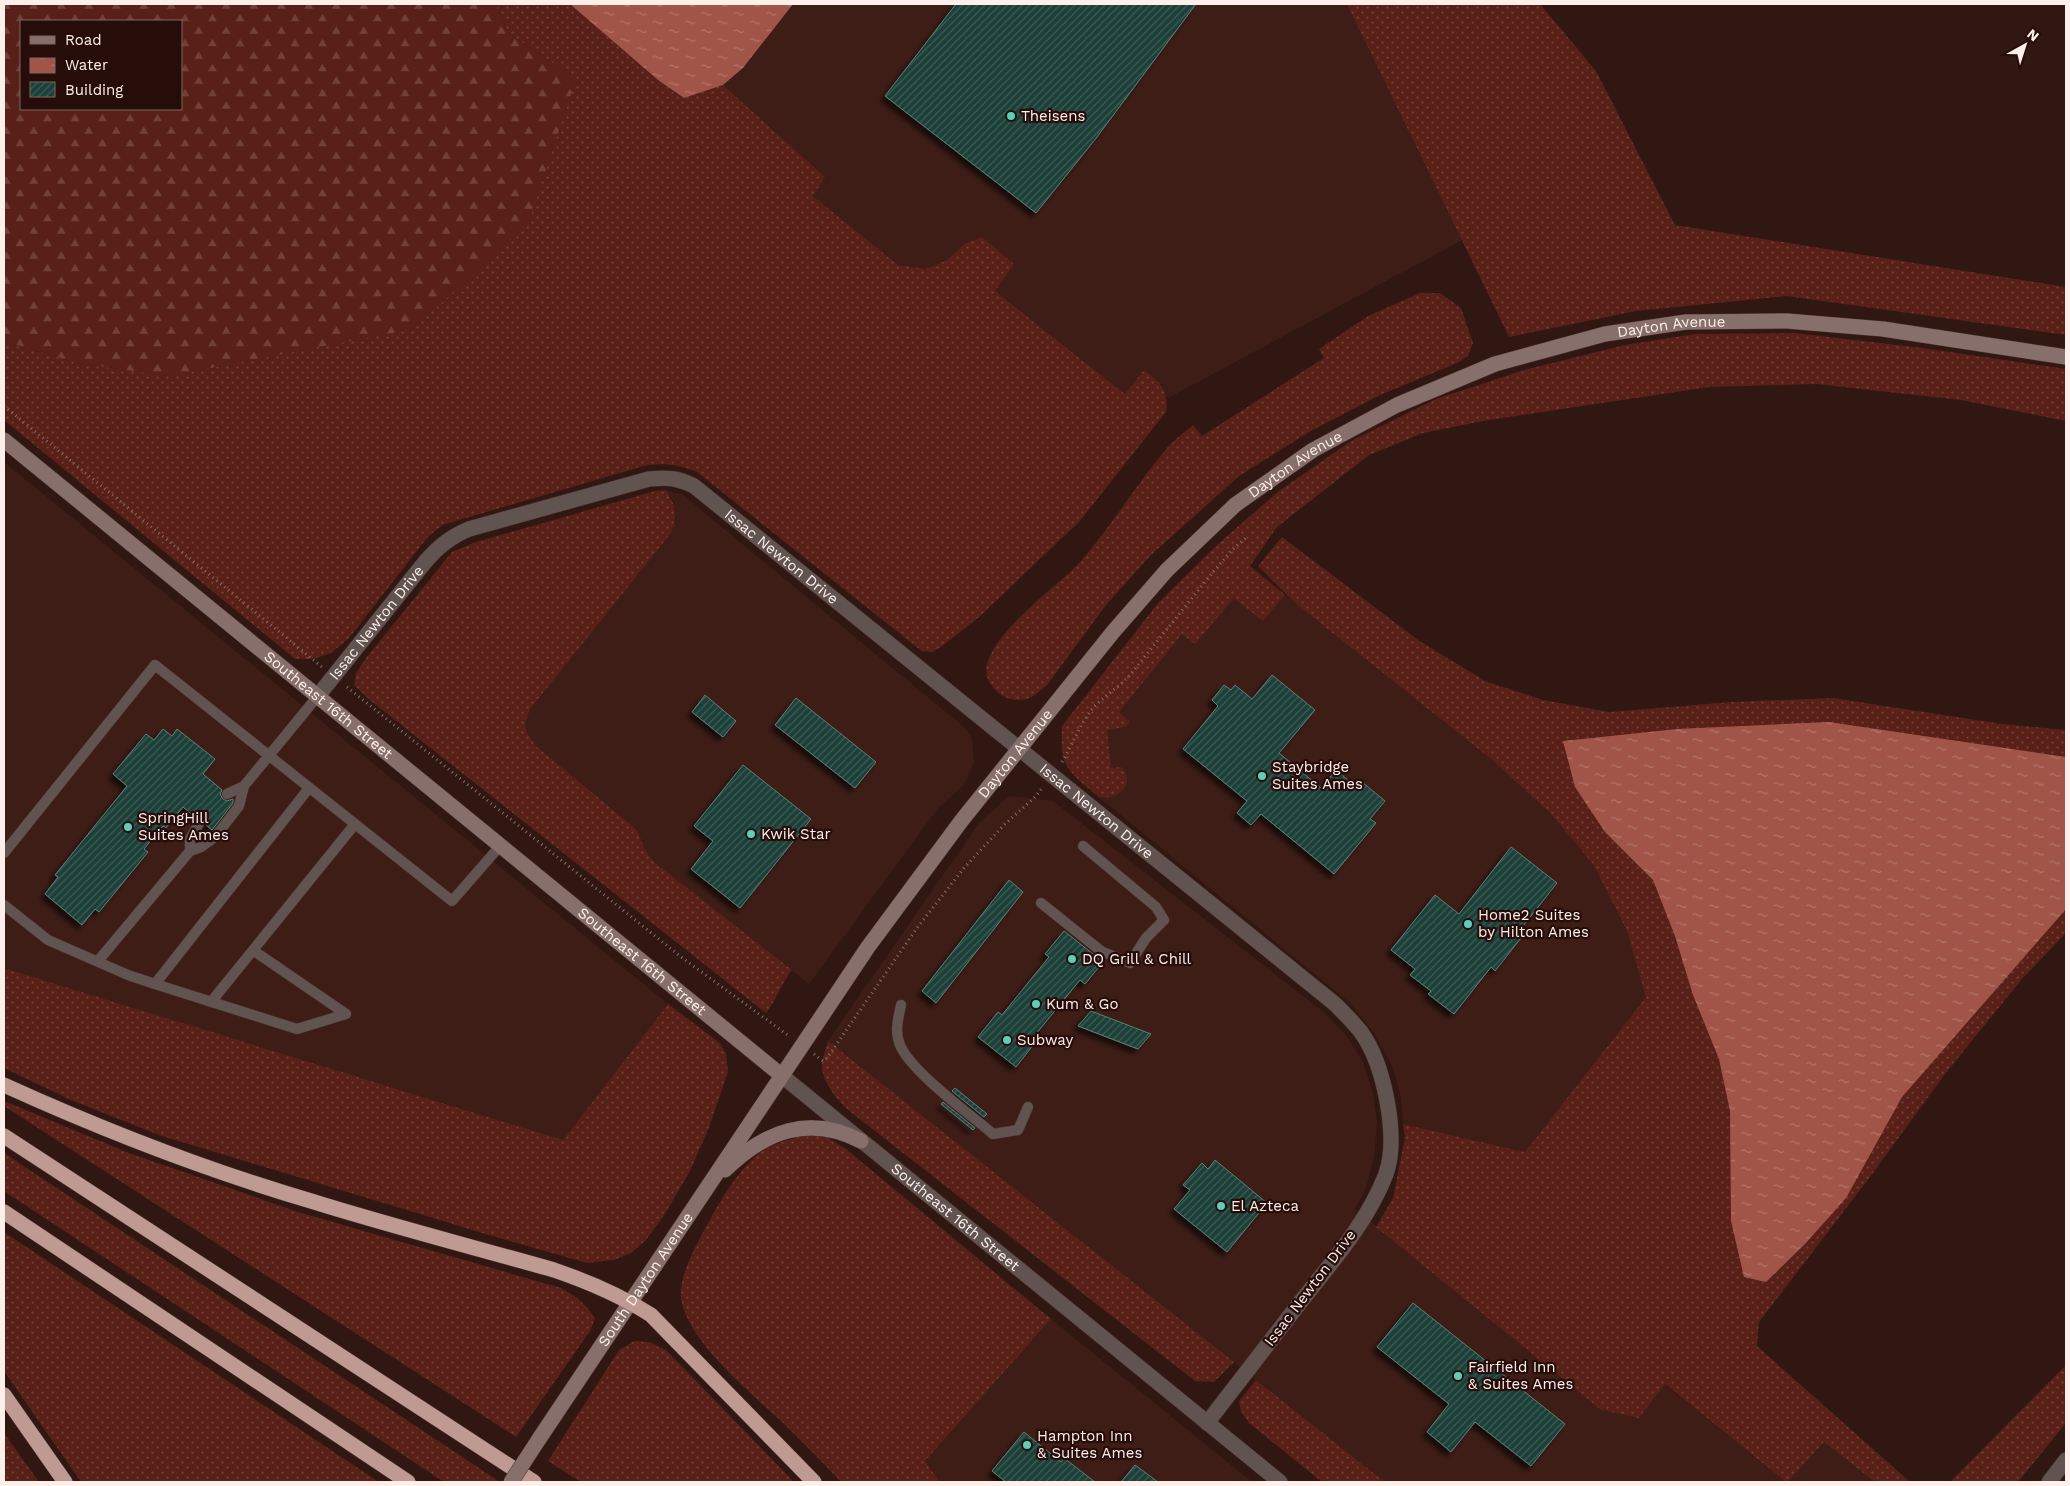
<svg xmlns="http://www.w3.org/2000/svg" width="2070" height="1486" viewBox="0 0 2070 1486" font-family="'Work Sans',sans-serif">
  <style>
    .built { fill: #3e1d17 }
    .grass { fill: url(#grass-dots) }
    .forest { fill: url(#forest-firs); fill-rule: evenodd }
    .water { fill: url(#water-ripples) }
    .building { fill: url(#building-hatch); stroke: #5a8077; filter: url(#shadow) }
    .lines { fill: none; stroke-linecap: round; stroke-linejoin: round }
    .service-casing { stroke: #4e3530; stroke-width: 11 }
    .minor-casing { stroke: #4e3530; stroke-width: 16 }
    .tertiary-casing { stroke: #4e3530; stroke-width: 16 }
    .secondary-casing { stroke: #4e3530; stroke-width: 16 }
    .motorway-casing { stroke: #4e3530; stroke-width: 16 }
    .path { stroke: #86706c; stroke-width: 3; stroke-dasharray: 1 4; stroke-linecap: butt }
    .service { stroke: #615350; stroke-width: 10 }
    .minor { stroke: #615350; stroke-width: 15 }
    .tertiary { stroke: #615350; stroke-width: 15 }
    .secondary { stroke: #87706b; stroke-width: 15 }
    .motorway { stroke: #be9a93; stroke-width: 15 }
    .secondary-bridge-casing { stroke: #4e3530; stroke-width: 16; stroke-linecap: butt }
    .secondary-bridge { stroke: #87706b; stroke-width: 15 }
    .poi-dot { fill: #5eceb8; stroke: #270d09; stroke-width: 2 }
    .labels { text-anchor: middle; stroke-width: 4.5; stroke-linejoin: round; paint-order: stroke }
    .poi-label { font-size: 15px; fill: #feefeb; stroke: #270d09; text-anchor: start }
    .street-label { font-size: 15px; fill: #feefeb; stroke: #270d09 }
  </style>
  <defs>
    <pattern id="grass-dots" width="8" height="8" patternUnits="userSpaceOnUse" patternTransform="scale(1.25)"><rect width="8" height="8" fill="#582017"/><path d="M2 2h.1M6 6h.1" fill="none" stroke="#714139" stroke-width="1.8" stroke-linecap="round"/></pattern>
    <pattern id="forest-firs" width="22" height="20" patternUnits="userSpaceOnUse" patternTransform="scale(1.25)"><rect width="22" height="20" fill="#582017"/><path d="M5 1l3.5 6h-7zM16 11l3.5 6h-7z" fill="#714139"/></pattern>
    <pattern id="water-ripples" width="26" height="14" patternUnits="userSpaceOnUse" patternTransform="scale(1.25)"><rect width="26" height="14" fill="#a05548"/><path d="M2 4q2-2 4 0t4 0M15 11q2-2 4 0t4 0" fill="none" stroke="#b3766b"/></pattern>
    <pattern id="building-hatch" width="6" height="6" patternUnits="userSpaceOnUse" patternTransform="scale(1.25)"><rect width="6" height="6" fill="#1c4039"/><path d="M-1 1l2-2M0 6l6-6M5 7l2-2" fill="none" stroke="#3e5c56"/></pattern>
    <filter id="shadow"><feDropShadow dx="-4.5" dy="4.5" stdDeviation="2.5" flood-color="#0009"/></filter>
  </defs>
  <rect width="100%" height="100%" fill="#311712"/>
  <path class="built" d="M793,4H1349L1468,237L1168,398L1162,384L1125,394L995,291L1013,264L982,237L964,244L947,260L926,269L898,265L813,196L824,177L723,85L743,68Z
    M4,462L668,1004L563,1140L4,968Z
    M666,490L683,495L964,727L972,738L974,763L964,785L938,808L809,984L654,862L645,850L636,830L536,746L526,733L524,722L531,708L676,520L673,500Z
    M1249,566L1491,759L1550,813L1593,864L1627,931L1647,998L1525,1152L1403,1124L1401,1097L1392,1065L1373,1032L1351,1004L1077,779L1068,769L1063,759L1061,747L1062,726L1159,602Z
    M1009,796L1053,801L1325,1013L1346,1035L1363,1062L1373,1094L1377,1123L1374,1157L1366,1188L1355,1209L1601,1410L1664,1384L1786,1482H1385L828,1041L979,823Z
    M1051,1319L1252,1482H940L925,1461Z
    M1824,1442L1875,1482H1788Z"/>
  <path class="grass" d="M497,4H570L658,80L684,98L723,85L825,177L813,196L898,265L926,269L947,260L964,244L982,237L1014,264L995,291L1125,394L1144,370C1161,384 1169,388 1166,412L1079,522L979,617L941,647L932,652L922,651L909,641L697,472C680,465 666,463 647,465L442,525L427,538L349,638L331,653L313,659H295L4,420V341L77,363L169,376L576,79L507,32Z
    M1347,4H1540L1596,71L1675,225L2066,287V335L1787,296L1636,311L1509,337Z
    M1420,293H1440L1461,308L1473,343L1468,356L1457,363L1380,395L1309,432L1239,476L1150,556L1106,605L1047,685C1038,693 1030,701 1017,700C1006,699 999,695 992,686C962,651 1061,585 1080,562C1112,526 1136,484 1168,447C1175,439 1185,432 1193,425L1202,436L1324,358L1319,349L1368,316Z
    M1795,333L1922,348L2066,369V421L1961,400L1816,384L1709,387L1483,421L1423,433L1369,455L1277,527L1250,566L1285,595L1263,621L1234,598L1195,644L1182,634L1119,712L1129,721V724L1125,727L1107,730L1111,768L1121,767C1137,784 1118,800 1099,797C1069,772 1060,768 1062,726L1159,602L1219,543L1279,491L1351,441L1436,399L1524,370L1625,345L1695,334Z
    M666,490C676,505 678,517 671,533L531,708C522,726 524,730 536,746L637,830L645,850L654,862L792,970C781,984 777,999 766,1013L371,701L354,685L356,673L366,658L452,552L476,542L655,491Z
    M1282,537L1418,640L1485,681L1543,700L1609,712L1732,702L1833,698L2002,724L2066,730V933L2022,979L1945,1074L1870,1177L1759,1322L1757,1346L1909,1481L1908,1482H1875L1824,1442L1788,1482H1786L1665,1384L1639,1418L1601,1410L1376,1227L1393,1198L1405,1137L1403,1124L1525,1152L1646,997L1627,931L1593,864L1550,813L1491,759L1295,603L1258,566Z
    M4,968L563,1140L668,1004L720,1043L726,1054L728,1072L708,1130L690,1171L663,1217L646,1240L631,1253L614,1260L587,1263L489,1235L159,1135L71,1100L4,1068Z
    M828,1041L1234,1362L1214,1382L1195,1381L848,1110C837,1099 825,1086 822,1069C821,1060 826,1050 828,1041Z
    M4,1101L129,1153L298,1212L561,1288C578,1298 583,1301 595,1318L590,1331L516,1437L4,1106Z
    M818,1132L846,1149L1051,1319L925,1461L940,1482H841C822,1462 803,1442 783,1423C751,1392 689,1344 681,1299C678,1275 700,1238 711,1218C723,1195 743,1164 764,1150C780,1140 801,1137 818,1132Z
    M4,1153L500,1482H444L4,1191Z
    M4,1232L379,1482H81L4,1371Z
    M634,1341L649,1342L666,1350L794,1482H581L548,1461L619,1350Z
    M2066,1365V1423L2018,1482H1950Z
    M1256,1380L1385,1482H1322L1249,1423L1241,1411L1239,1401Z
    M4,1433L39,1482H4Z"/>
  <path class="forest" d="M4,4H497L507,32L576,79L527,227L412,329L169,376L77,363L4,341ZM21,21H181V109H21Z"/>
  <path class="water" d="M570,4H793L743,68L723,85L684,98L658,80Z
    M1829,722L2066,757V909L1902,1097L1846,1198L1805,1244L1766,1282L1744,1277L1731,1221L1730,1111L1719,1059L1693,995L1675,936L1653,880L1605,832L1575,787L1563,741L1677,729Z"/>
  <path class="building" d="M956,4H1196L1097,137L1036,213L885,96Z
    M1272,675L1315,710L1279,753L1321,788L1336,770L1357,788L1362,782L1385,801L1370,819L1376,823L1334,874L1261,814L1251,825L1237,813L1247,801L1183,749L1218,706L1212,700L1224,685L1231,690L1235,685L1252,699Z
    M705,695L736,721L723,737L692,712Z
    M796,698L876,762L855,788L775,725Z
    M163,729L172,736L177,729L215,759L203,774L222,790L220,794L223,799L227,801L233,799V803L212,830L206,825L208,820L205,814L201,813L195,817L183,807L166,828L163,826L144,849L148,852L99,912L95,909L82,925L45,894L58,877L55,875L127,786L113,774L146,734L154,740Z
    M743,765L811,819L740,908L691,869L713,841L694,826Z
    M1511,847L1557,883L1516,935L1521,938L1495,971L1491,967L1454,1014L1428,994L1431,991L1410,975L1415,969L1391,950L1435,895L1459,914Z
    M1009,880L1023,892L936,1003L922,991Z
    M1064,931L1103,962L1085,984L1080,980L1031,1040L1034,1044L1016,1067L978,1037L998,1012L1002,1015L1049,957L1045,954Z
    M1091,1011L1151,1034L1138,1049L1078,1026Z
    M955,1088L987,1114L984,1117L952,1091Z
    M943,1102L975,1128L973,1130L941,1104Z
    M1215,1160L1267,1203L1227,1252L1174,1209L1190,1190L1183,1185L1202,1163L1208,1169Z
    M1413,1303L1565,1424L1531,1466L1475,1422L1451,1452L1427,1432L1449,1404L1377,1347Z
    M1024,1432L1061,1462L1064,1458L1095,1482H1006L992,1471Z
    M1135,1465L1158,1482H1121Z"/>
  <g class="lines">
    <defs>
      <path id="service" d="M227,794L244,786
        M190,851V839L201,820
        M4,853L155,665L452,901L500,846
        M1041,903L1101,951L1130,963L1146,938L1164,920L1156,907L1083,846
        M4,905L48,940L128,975L155,984L297,1029L346,1014
        M254,951L346,1014
        M98,961L190,851L201,847L215,837L239,806L244,786L317,697
        M155,984L309,788
        M211,1002L355,824
        M901,1005C898,1019 894,1033 901,1047C913,1073 970,1114 993,1134L1018,1130L1028,1107"/>
      <g id="minor">
        <path id="s1" d="M317,697L425,562C438,547 450,537 469,529L649,479C667,477 678,478 694,486L1335,1004C1344,1013 1353,1022 1361,1032C1384,1064 1399,1136 1386,1174C1368,1221 1333,1261 1302,1300C1270,1341 1239,1382 1207,1423"/>
      </g>
      <g id="tertiary">
        <path id="s2" d="M781,1075L1280,1482"/>
        <path d="M2049,1482L2066,1460"/>
      </g>
      <g id="secondary">
        <path id="s3" d="M4,440L781,1075"/>
        <path d="M725,1170C765,1131 809,1114 861,1141"/>
        <path id="s4" d="M539,1439L868,947L962,820L1113,632L1167,570L1235,505L1313,450L1397,405L1495,364L1605,334L1686,322L1787,321L1883,329L2066,357"/>
      </g>
      <path id="motorway" d="M4,1085C103,1130 206,1170 311,1201C391,1226 473,1247 554,1270C589,1282 620,1295 651,1315L814,1482
        M4,1136L534,1482
        M4,1212L408,1482
        M4,1395L65,1482"/>
    </defs>
    <use href="#service" class="service-casing"/>
    <use href="#minor" class="minor-casing"/>
    <use href="#tertiary" class="tertiary-casing"/>
    <use href="#secondary" class="secondary-casing"/>
    <use href="#motorway" class="motorway-casing"/>
    <path class="path" d="M4,406L322,667
      M347,687L681,957L789,1036
      M1062,762C1073,744 1079,725 1093,708C1104,696 1119,687 1130,675L1213,572L1233,549L1248,536
      M814,1054L823,1061L827,1058L917,928L964,868L1004,825L1035,797L1043,787"/>
    <use href="#service" class="service"/>
    <use href="#minor" class="minor"/>
    <use href="#tertiary" class="tertiary"/>
    <use href="#secondary" class="secondary"/>
    <use href="#motorway" class="motorway"/>
    <defs>
      <path id="secondary-bridge" d="M511,1482L539,1439"/>
    </defs>
    <use href="#secondary-bridge" class="secondary-bridge-casing"/>
    <use href="#secondary-bridge" class="secondary-bridge"/>
  </g>
  <g class="poi-dot">
    <circle cx="1011" cy="116" r="5"/>
    <circle cx="1262" cy="776" r="5"/>
    <circle cx="128" cy="827" r="5"/>
    <circle cx="751" cy="834" r="5"/>
    <circle cx="1468" cy="924" r="5"/>
    <circle cx="1072" cy="959" r="5"/>
    <circle cx="1036" cy="1004" r="5"/>
    <circle cx="1007" cy="1040" r="5"/>
    <circle cx="1221" cy="1206" r="5"/>
    <circle cx="1458" cy="1376" r="5"/>
    <circle cx="1027" cy="1445" r="5"/>
  </g>
  <g class="labels">
    <g class="poi-label">
      <text x="1021" y="121">Theisens</text>
      <text x="1272" y="772">Staybridge<tspan x="1272" dy="17">Suites Ames</tspan></text>
      <text x="138" y="823">SpringHill<tspan x="138" dy="17">Suites Ames</tspan></text>
      <text x="761" y="839">Kwik Star</text>
      <text x="1478" y="920">Home2 Suites<tspan x="1478" dy="17">by Hilton Ames</tspan></text>
      <text x="1082" y="964">DQ Grill &amp; Chill</text>
      <text x="1046" y="1009">Kum &amp; Go</text>
      <text x="1017" y="1045">Subway</text>
      <text x="1231" y="1211">El Azteca</text>
      <text x="1468" y="1372">Fairfield Inn<tspan x="1468" dy="17">&amp; Suites Ames</tspan></text>
      <text x="1037" y="1441">Hampton Inn<tspan x="1037" dy="17">&amp; Suites Ames</tspan></text>
    </g>
    <g class="street-label">
      <text dy="5" stroke="none"><textPath href="#s4" startOffset="1645">Dayton Avenue</textPath></text>
      <text dy="5" stroke="none"><textPath href="#s4" startOffset="1240">Dayton Avenue</textPath></text>
      <text dy="5" stroke="none"><textPath href="#s1" startOffset="574">Issac Newton Drive</textPath></text>
      <text dy="5" stroke="none"><textPath href="#s1" startOffset="95">Issac Newton Drive</textPath></text>
      <text dy="5" stroke="none"><textPath href="#s3" startOffset="419">Southeast 16th Street</textPath></text>
      <text dy="5" stroke="none"><textPath href="#s4" startOffset="835">Dayton Avenue</textPath></text>
      <text dy="5" stroke="none"><textPath href="#s1" startOffset="979">Issac Newton Drive</textPath></text>
      <text dy="5" stroke="none"><textPath href="#s3" startOffset="824">Southeast 16th Street</textPath></text>
      <text dy="5" stroke="none"><textPath href="#s2" startOffset="225">Southeast 16th Street</textPath></text>
      <text dy="5" stroke="none"><textPath href="#s4" startOffset="192">South Dayton Avenue</textPath></text>
      <text transform="translate(1310 1288) rotate(-53)" y="5">Issac Newton Drive</text>
    </g>
  </g>
  <rect width="2070" height="1486" fill="none" stroke="#feefeb" stroke-width="10"/>
  <rect x="20" y="20" width="162" height="90" fill="#270d09" stroke="#7d6763"/>
  <rect x="30" y="36" width="25" height="8" fill="#87706b" stroke="#7d6763"/>
  <text x="65" y="45" font-size="15" fill="#feefeb">Road</text>
  <rect x="30" y="58" width="25" height="15" fill="url(#water-ripples)" stroke="#7d6763"/>
  <text x="65" y="70" font-size="15" fill="#feefeb">Water</text>
  <rect x="30" y="82" width="25" height="15" fill="url(#building-hatch)" stroke="#7d6763"/>
  <text x="65" y="95" font-size="15" fill="#feefeb">Building</text>
  <g transform="translate(2025 45) rotate(39)" stroke="#270d09" stroke-width="4" paint-order="stroke">
  <path d="M0-4L9 19L0 12L-9 19Z" fill="#feefeb"/>
  <text y="-8" font-size="14" font-weight="bold" text-anchor="middle" fill="#feefeb">N</text>
  </g>
</svg>
